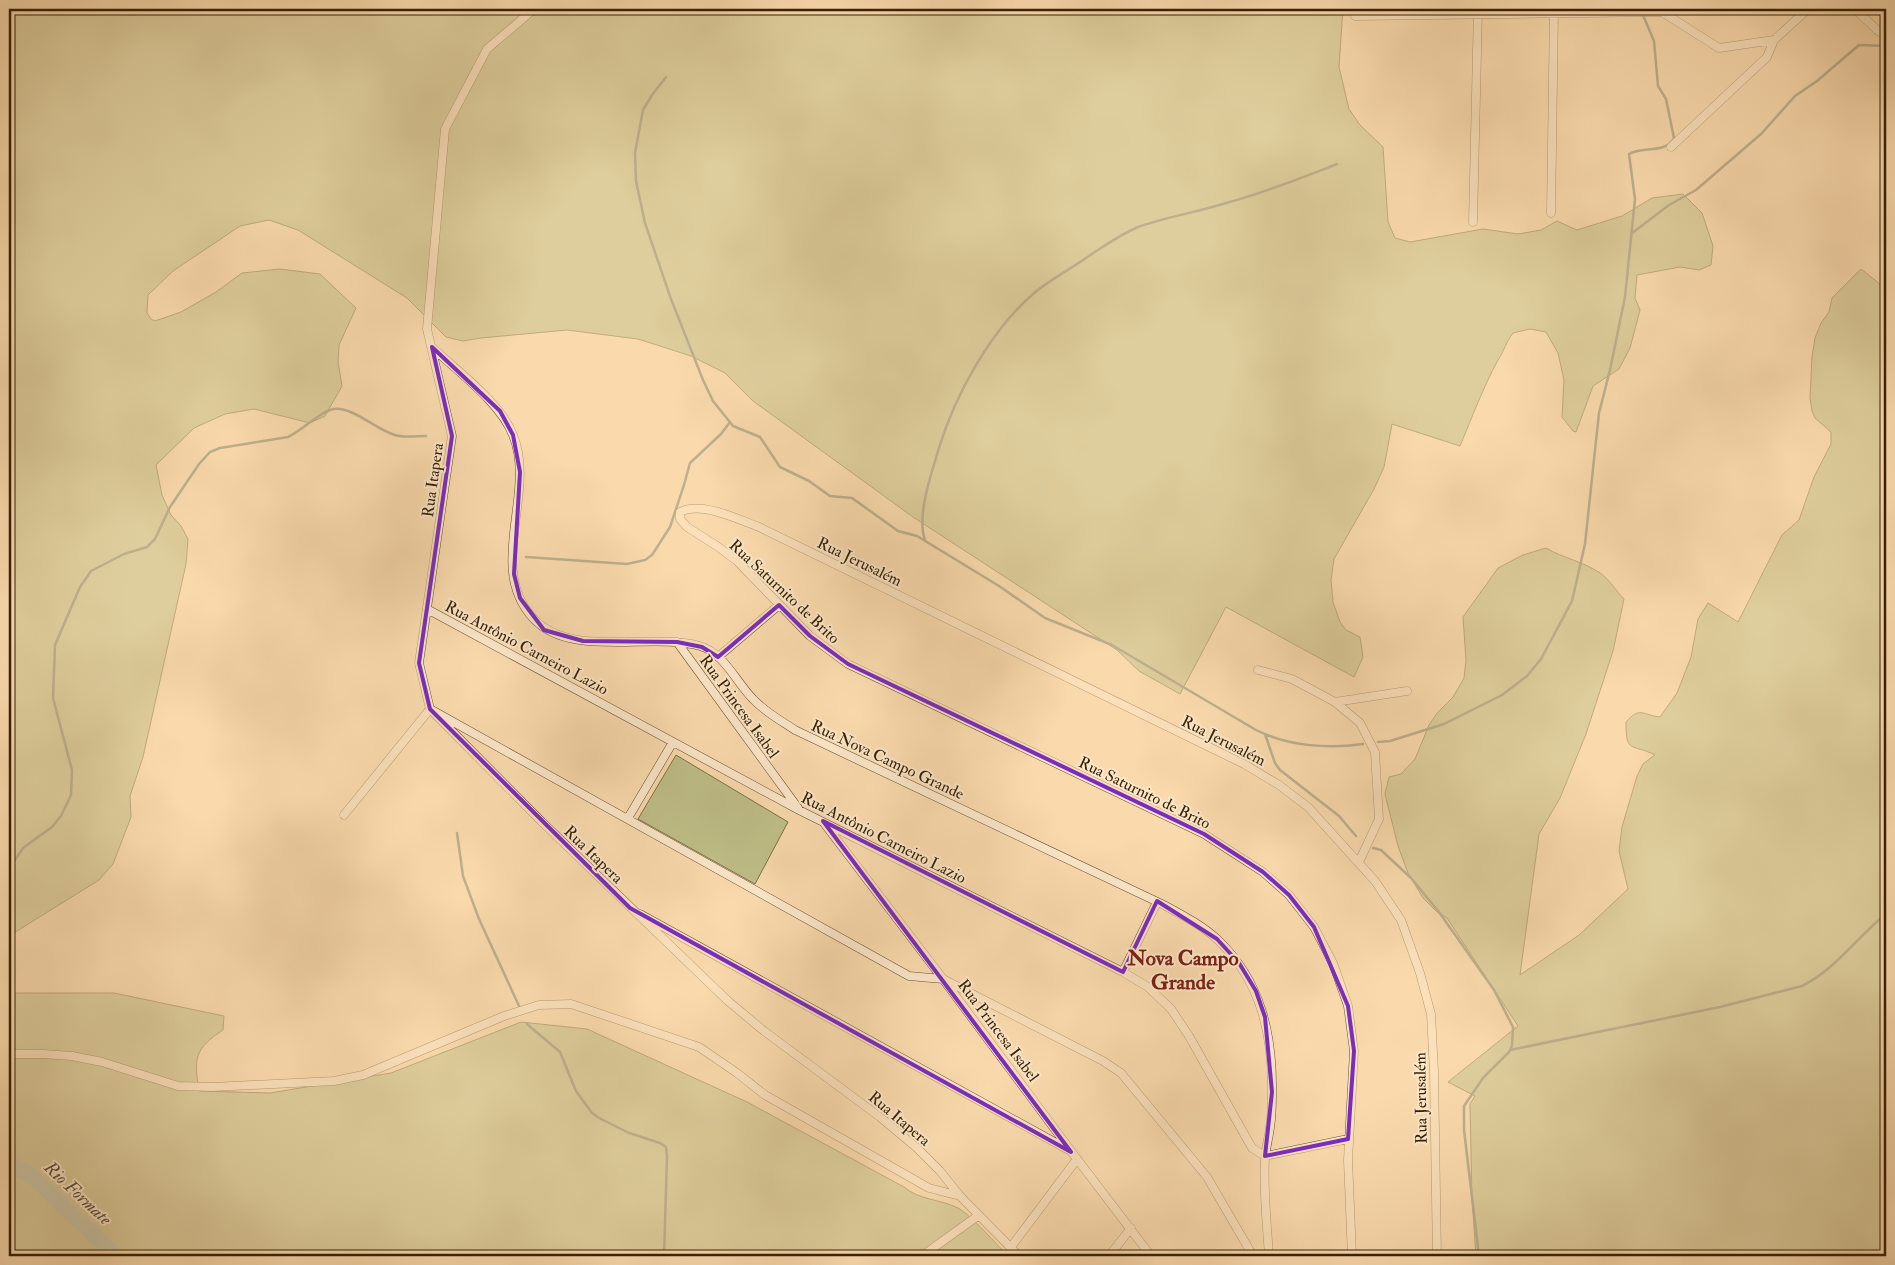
<svg xmlns="http://www.w3.org/2000/svg" width="1895" height="1265" viewBox="0 0 1895 1265" font-family="'IM FELL Double Pica',serif">
  <style>
    .green { fill: #bfbf89; stroke: #7b7046 }
    .lines { fill: none; stroke-linecap: round; stroke-linejoin: round }
    .stream { stroke: #757c67; stroke-width: 2.5 }
    .river { stroke: #9ebaab; stroke-width: 16 }
    .minor-casing { stroke: #684e2d; stroke-width: 9 }
    .minor { stroke: #fce7ca; stroke-width: 8 }
    .marked { fill: none; stroke: #7b2cbf; stroke-width: 4; stroke-linejoin: round }
    .labels { text-anchor: middle; stroke-width: 4; stroke-linejoin: round; paint-order: stroke }
    .street-label { font-size: 16px; fill: #372002; stroke: #fce7ca }
    .water-label { font-size: 18px; font-style: italic; fill: #564e35; stroke: #fce7ca }
    .district-label { font-size: 21px; font-weight: bold; fill: #7a1f14; stroke: #fce7ca }
  </style>
  <rect width="100%" height="100%" fill="#fadaad"/>
  <filter id="stains"><feTurbulence type="fractalNoise" baseFrequency=".004" numOctaves="4"/><feColorMatrix values="0 0 0 0 .2 0 0 0 0 .09 0 0 0 0 .02 0 0 0 .5 -.17"/></filter>
  <radialGradient id="worn" r=".72"><stop offset=".6" stop-color="#630" stop-opacity="0"/><stop offset="1" stop-color="#630" stop-opacity=".3"/></radialGradient>
  <path class="green" d="M9,9H1343L1339,67L1349,109L1360,125L1383,147L1388,222L1395,238L1410,242L1483,229L1518,234L1541,230L1557,221L1577,230L1622,216L1652,198L1683,194L1702,213L1713,246L1711,265L1699,270L1680,267L1637,275L1635,298L1640,310L1630,348L1619,369L1593,386L1576,432L1573,431L1562,417L1564,380L1558,353L1546,332L1530,329L1513,333C1506,342 1504,351 1498,360C1483,388 1472,417 1460,446L1392,424L1384,467L1374,489L1334,559L1331,580L1333,602L1340,622L1346,630L1360,637L1363,657L1354,677L1226,607L1180,694L1139,671L1117,650L913,517L753,401L725,373L691,356L638,339L567,330L481,338L463,341L446,337L407,298L298,230L269,220L240,226L173,271L148,295L147,313L151,319L155,321L181,312L216,292L242,273L280,269L320,274L356,308L339,345L338,362L342,386L325,416L310,423L254,409L225,414L194,428L156,465L162,495L171,515L181,526L188,539L186,564L143,757L130,796L131,817L113,864L99,880L9,936V866L14,862L9,856Z
    M1861,269L1886,289V1256H1476L1472,1198L1470,1104L1475,1096L1448,1082L1518,1026L1447,918L1437,912L1423,898L1408,873L1398,846L1385,794L1389,777L1401,774L1415,759L1429,725L1438,712L1453,697L1464,678L1466,660L1463,617L1498,568L1523,555L1546,548C1563,558 1584,562 1600,573C1609,579 1616,591 1624,599L1613,651L1586,734L1560,798L1539,834L1520,975L1579,935L1628,889L1619,851L1622,827L1637,776L1643,764L1655,755C1631,743 1626,754 1626,722C1640,706 1642,715 1660,717L1677,693L1691,657L1698,619L1708,603L1738,622L1782,535L1799,520L1814,477L1831,444V432L1815,418L1812,411L1810,398L1812,357L1815,338L1821,323L1829,312L1832,298Z
    M676,755L788,822L755,884L638,819Z
    M9,993H114L224,1016L223,1030C194,1049 194,1058 199,1091L270,1093L391,1073L521,1022L587,1029L747,1102L904,1187C919,1200 940,1199 958,1208C971,1215 996,1244 1008,1256H9Z"/>
  <g class="lines">
    <path class="stream" d="M666,77L652,95L643,110L635,153L636,181L645,223L671,299L703,380L713,401L733,426L760,437L780,467L809,481L830,496L852,498L898,531L917,536L999,586L1045,618L1112,645L1256,730C1288,746 1327,749 1363,744
      M1631,234L1669,205L1696,190L1761,134L1795,96L1817,81L1859,45L1886,46
      M925,540C916,516 932,472 939,448C955,395 991,330 1033,294C1048,281 1067,271 1083,260C1101,248 1119,235 1138,227C1166,217 1198,212 1226,203C1264,193 1301,178 1337,164
      M526,557L627,564L645,560L652,555L670,527L684,485L690,463L721,434L730,422
      M1265,734L1275,763L1280,770L1339,816L1356,836
      M1378,742L1390,741L1444,724L1502,695L1527,676L1541,659L1572,601L1585,544L1599,413L1610,370L1625,297L1635,199L1629,154C1642,146 1666,154 1674,138L1666,99L1658,86L1654,41L1643,15
      M457,833L463,876L479,919L520,1008
      M1373,848L1381,850L1411,878L1439,912L1494,990L1513,1027L1512,1046L1509,1052L1483,1078L1464,1106V1130L1479,1256
      M9,869L23,848L52,827L61,816L71,795L72,770L53,698L55,645L80,587L91,571L124,554L147,547L155,539L170,507L199,464L210,452L220,448L288,437C302,431 320,411 334,409C352,406 378,431 395,435C404,438 416,436 426,436
      M527,1024L560,1052L576,1091L592,1113L599,1118L629,1133L660,1143L666,1147L667,1157L664,1256
      M1510,1050L1720,1007L1802,986C1836,969 1857,937 1886,914"/>
    <path class="river" d="M9,1163L32,1176L116,1256"/>
    <defs>
      <path id="minor" d="M534,9L487,49L445,129L427,329L452,436L419,663L430,709L542,822L728,1001L764,1031L880,1117L917,1148L940,1171L960,1196L1019,1256
        M1855,9L1877,30L1886,36
        M1355,16L1662,12L1719,48L1774,40L1808,9
        M1671,147L1767,57L1774,40
        M1551,213L1554,10
        M1473,222L1478,9
        M432,347C458,372 500,402 513,435C537,493 486,567 533,618C570,659 650,632 700,646C724,653 736,682 753,699C765,712 780,720 795,730L1164,905C1182,915 1202,925 1218,940C1261,981 1273,1035 1272,1093C1272,1104 1272,1116 1270,1127C1269,1137 1266,1147 1265,1157C1263,1190 1267,1224 1269,1256
        M427,609L799,810L1123,972L1148,987L1171,1009L1189,1036L1252,1148L1265,1156L1348,1139
        M677,642L798,808
        M718,657L779,605
        M1258,670L1292,679L1335,702L1360,723L1375,752L1379,819L1359,862
        M1335,702L1407,691
        M344,815L430,709L909,976L943,979L1103,1061L1121,1073L1207,1177L1253,1256
        M628,818L673,742
        M824,823L943,979L1077,1159L1151,1256
        M640,914L1067,1149
        M1123,972L1157,902
        M9,1054H43L72,1056L102,1062L178,1086L213,1087L334,1081L363,1075L504,1016L539,1005L571,1004L699,1047L737,1073L765,1095L929,1188L960,1196
        M1011,1247L1077,1159
        M922,1256L979,1215
        M1109,1256L1131,1228
        M1352,1256L1348,1160L1354,1051L1348,1006L1333,963L1314,927L1289,895L1263,872L1204,834L848,664L810,636L737,561L717,546L687,527L680,519V512C702,501 737,519 759,527L1244,764L1279,785L1308,807L1375,881L1401,920L1420,973L1431,1014L1434,1072L1437,1256"/>
    </defs>
    <use href="#minor" class="minor-casing"/>
    <use href="#minor" class="minor"/>
  </g>
  <path d="M0 0H1895V1265H0ZM432,347L500,411L513,435L520,472L514,574L520,598L544,630L583,641L677,642L702,647L718,657L779,605L810,636L848,664L1204,834L1263,872L1289,895L1314,927L1348,1006L1354,1051L1348,1139L1265,1156L1272,1092L1265,1017L1256,991L1239,963L1217,939L1157,901L1123,972L823,821L1071,1152L630,908L430,709L419,663L452,436Z" fill="#fadaad" fill-opacity=".55" fill-rule="evenodd"/>
  <path class="marked" d="M432,347L500,411L513,435L520,472L514,574L520,598L544,630L583,641L677,642L702,647L718,657L779,605L810,636L848,664L1204,834L1263,872L1289,895L1314,927L1348,1006L1354,1051L1348,1139L1265,1156L1272,1092L1265,1017L1256,991L1239,963L1217,939L1157,901L1123,972L823,821L1071,1152L630,908L430,709L419,663L452,436Z"/>
  <g class="labels">
    <g class="street-label">
      <text transform="translate(432 480) rotate(-82)" y="6">Rua Itapera</text>
      <text transform="translate(860 561) rotate(26)" y="6">Rua Jerusalém</text>
      <text transform="translate(785 591) rotate(43)" y="6">Rua Saturnito de Brito</text>
      <text transform="translate(527 647) rotate(28)" y="6">Rua Antônio Carneiro Lazio</text>
      <text transform="translate(740 706) rotate(54)" y="6">Rua Princesa Isabel</text>
      <text transform="translate(1224 740) rotate(27)" y="6">Rua Jerusalém</text>
      <text transform="translate(888 759) rotate(25)" y="6">Rua Nova Campo Grande</text>
      <text transform="translate(1145 792) rotate(26)" y="6">Rua Saturnito de Brito</text>
      <text transform="translate(884 837) rotate(27)" y="6">Rua Antônio Carneiro Lazio</text>
      <text transform="translate(594 854) rotate(44)" y="6">Rua Itapera</text>
      <text transform="translate(999 1030) rotate(53)" y="6">Rua Princesa Isabel</text>
      <text transform="translate(1420 1098) rotate(-91)" y="6">Rua Jerusalém</text>
      <text transform="translate(900 1118) rotate(40)" y="6">Rua Itapera</text>
    </g>
    <g class="water-label">
      <text transform="translate(78 1193) rotate(43)" y="6">Rio Formate</text>
    </g>
    <g class="district-label">
      <text x="1183" y="965">Nova Campo<tspan x="1183" dy="24">Grande</tspan></text>
    </g>
  </g>
  <rect width="1895" height="1265" fill="none" stroke="#fadaad" stroke-width="30"/>
  <rect x="10" y="10" width="1875" height="1245" fill="none" stroke="#372002" stroke-width="2.5"/>
  <rect x="15" y="15" width="1865" height="1235" fill="none" stroke="#372002"/>
  <rect width="100%" height="100%" filter="url(#stains)"/>
  <rect width="100%" height="100%" fill="url(#worn)"/>
</svg>
